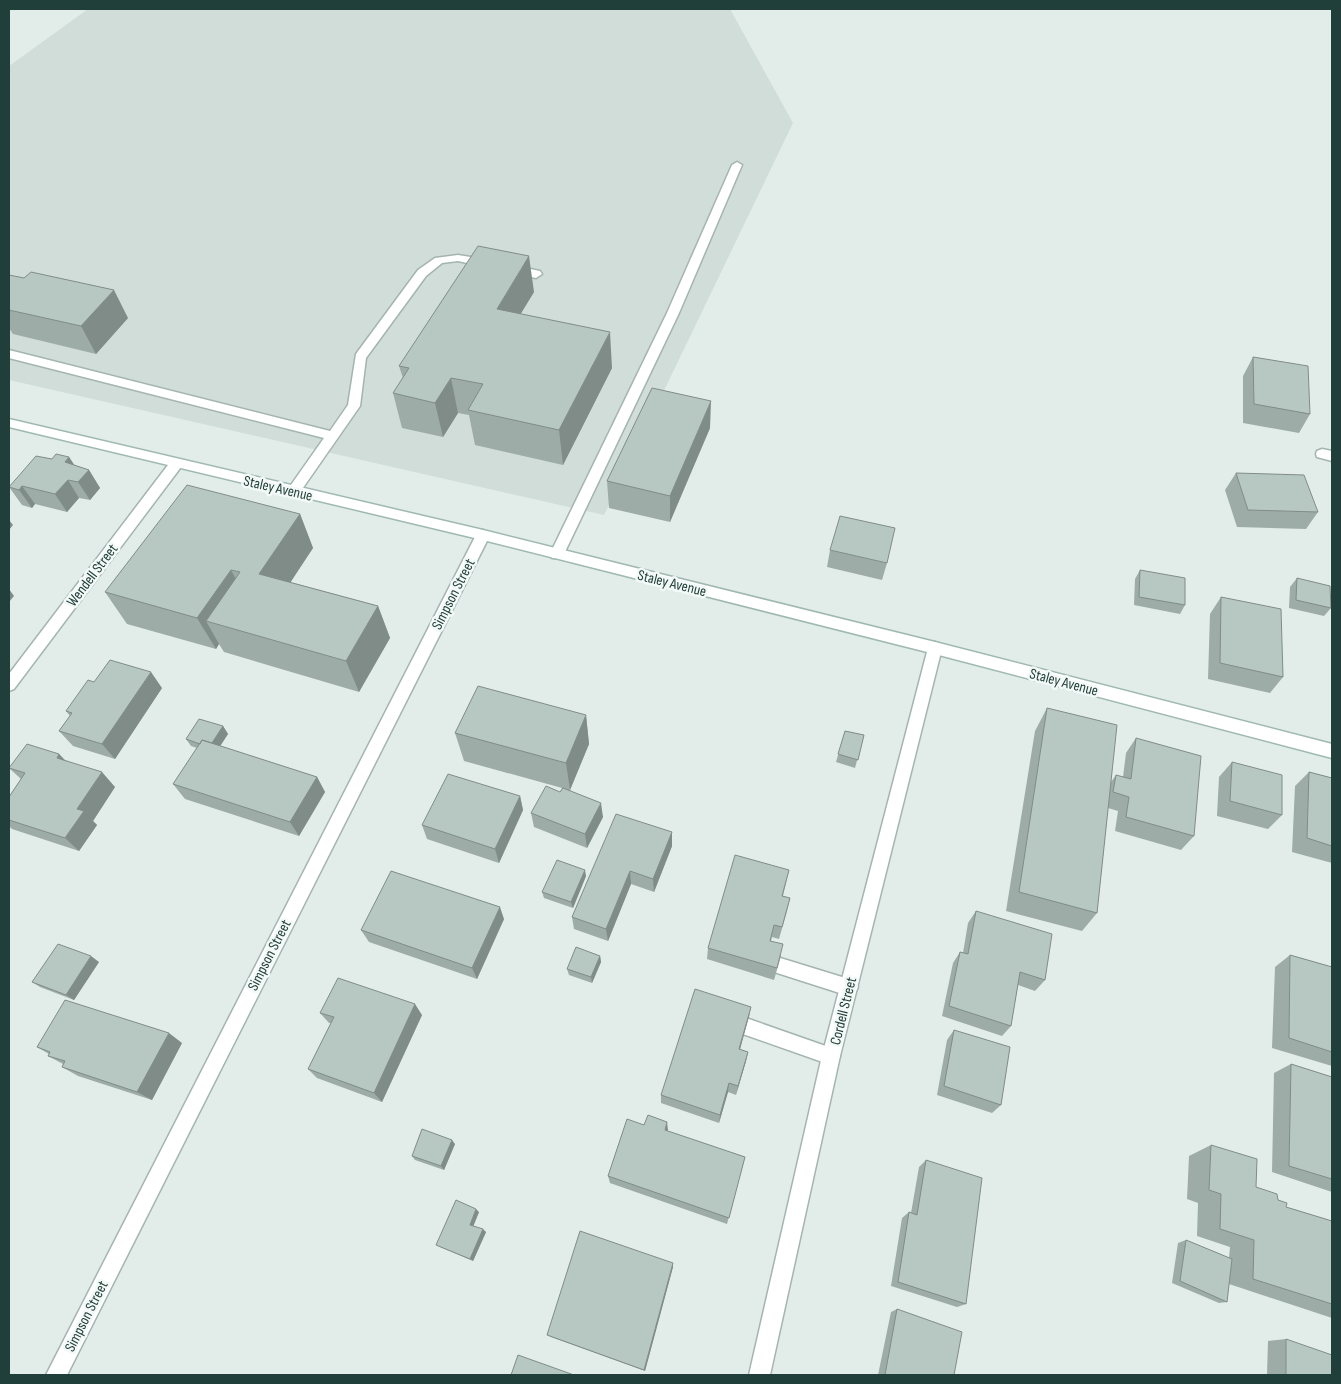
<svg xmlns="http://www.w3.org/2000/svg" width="1341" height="1384" viewBox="0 0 1341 1384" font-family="'Sofia Sans Condensed',sans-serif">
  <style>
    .built { fill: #d0ddd8 }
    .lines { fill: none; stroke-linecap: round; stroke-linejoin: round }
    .lane-casing { stroke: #a4b5b1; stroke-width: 3 }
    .street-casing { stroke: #a4b5b1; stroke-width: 3 }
    .secondary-casing { stroke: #9fb9b2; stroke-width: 3 }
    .lane { fill: #fff; fill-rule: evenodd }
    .street { fill: #fff; fill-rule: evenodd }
    .secondary { fill: #fff; fill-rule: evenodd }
    .wall { fill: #9daca7 }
    .shaded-wall { fill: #808c88 }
    .building { fill: #b7c8c2; stroke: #808c88 }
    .labels { text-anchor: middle; stroke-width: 5; stroke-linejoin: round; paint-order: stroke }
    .street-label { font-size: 15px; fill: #213f3a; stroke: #f3f9f6 }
  </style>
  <rect width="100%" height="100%" fill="#e2ede9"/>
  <path class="built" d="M88,9H730L793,123L604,515L9,380V66Z"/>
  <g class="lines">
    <defs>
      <path id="lane" d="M737,162L742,165L679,313L564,554L562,558H552L550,554L667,313L732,165Z
        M458,255L489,260L495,264L489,268L458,261L442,263L426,276L366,358L360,406L298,495L293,497L286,492L324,438L9,358V350L330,431L348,405L356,354L418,270L435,258Z
        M511,265L540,271L542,274L536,278L507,272V266Z
        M777,957L855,981L858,987L855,993L849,996L771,971L768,965L771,959Z
        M746,1018L837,1050L840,1056L837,1062L831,1065L740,1033L737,1027L740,1021Z"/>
      <path id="street" d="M1322,449L1332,451V461L1317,457L1316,454L1317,451Z
        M176,459L182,464L181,467L14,689L9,691V674L171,461Z
        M483,530L490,535L67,1375H46L476,535Z
        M935,642L940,644L942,648L840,1056L770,1375H749L822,1056L928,648L930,644Z"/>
      <path id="secondary" d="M9,419L483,530L935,642L1332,744V758L935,654L483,540L9,427Z"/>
    </defs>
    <use href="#lane" class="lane-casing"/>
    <use href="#street" class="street-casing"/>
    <use href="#secondary" class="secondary-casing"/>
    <use href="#lane" class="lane"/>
    <use href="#street" class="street"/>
    <use href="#secondary" class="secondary"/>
  </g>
  <path class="wall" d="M9,275L128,318L96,354L13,334L9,328Z
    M534,292L520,314L612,368L563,465L475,445L469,415L458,413L443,437L402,428L393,393L403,378L399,366Z
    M1253,357L1310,414L1299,433L1243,423V376Z
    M710,428L670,522L609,508L607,481Z
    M69,457L74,465L89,470L100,488L90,500L79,498L67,512L35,504L32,508L22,505L9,487L52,459Z
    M1236,473L1318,512L1306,529L1237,527L1225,490Z
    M300,514L313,548L290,582L378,606L390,638L359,692L224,652L219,644L216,649L127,624L105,592Z
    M1332,536V552L1331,551Z
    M830,550L887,563L882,580L827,567Z
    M1140,570L1185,605L1180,614L1134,605L1135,579Z
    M1297,578L1331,608L1324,616L1289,608L1290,587Z
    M1221,597L1283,677L1270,693L1208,679L1210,614Z
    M94,682L162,688L115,759L73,746L59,731L70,716L66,711Z
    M1047,708L1111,782L1116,775L1123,777L1126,753L1136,738L1194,836L1181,850L1115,831L1118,811L1108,808L1097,913L1082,931L1006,911L1035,731Z
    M586,715L589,744L570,790L603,817L587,848L534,827L531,813L560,792L562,788L464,761L455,733Z
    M223,726L228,734L220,746L317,777L325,792L299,836L185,799L173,784L197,748L191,746L186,739Z
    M845,731L864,735L855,768L836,762Z
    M59,754L65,760L115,787L93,821L97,825L79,851L12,829L9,826V797L21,779L9,768Z
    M1232,762L1282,815L1268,829L1217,816L1219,777Z
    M1309,772L1332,778V863L1292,852L1295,786Z
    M520,796L523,810L499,863L427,839L422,825Z
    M672,832V846L654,892L631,884L608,941L574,929L572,917Z
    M789,870L783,896L790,898L787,911L779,939L772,937L771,941L781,956L774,980L707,959L708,948Z
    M586,876L573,908L544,898L542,892Z
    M976,911L1045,980L1035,991L1018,985L1011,1026L1002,1036L942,1016L953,963L960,952L963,953L968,923Z
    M504,919L477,979L369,942L361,930Z
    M1290,955L1332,967V1066L1272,1048L1275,967Z
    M600,956L601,962L592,983L569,975L567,969Z
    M99,962L74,1000L40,987L32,982Z
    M751,1007L740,1050L748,1052L746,1061L736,1095L728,1092L719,1123L661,1103V1095Z
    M320,1013L422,1015L382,1102L317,1078L308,1069L331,1023H329Z
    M954,1030L1001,1105L992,1113L937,1095L947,1040Z
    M182,1043L152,1100L78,1076L62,1067L63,1064L48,1056L49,1054L37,1047Z
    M1291,1064L1332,1077V1192L1272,1172L1274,1073Z
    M644,1125L667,1131L745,1157L727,1224L610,1183L608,1176Z
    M455,1144L444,1170L415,1160L412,1156Z
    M1211,1145L1256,1187L1278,1200L1286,1207L1332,1221V1318L1229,1284L1227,1302L1219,1303L1172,1283L1178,1243L1186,1240L1229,1258L1230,1247L1197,1236L1198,1203L1187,1199L1189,1156Z
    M926,1160L966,1304L957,1307L891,1286L902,1218L909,1212L911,1213L919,1167Z
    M479,1212L473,1226L486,1232L473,1261L440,1247L436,1245Z
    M673,1267L645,1371L551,1337L547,1335Z
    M897,1309L954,1375H878L891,1312Z
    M1286,1339L1332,1375H1267L1268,1341Z"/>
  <path class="shaded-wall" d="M529,256L534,292L502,345L497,309Z
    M114,290L128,318L96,354L81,326Z
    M610,332L612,368L563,465L559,430Z
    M451,378L458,413L443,437L435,403Z
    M711,401L710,428L670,522V496Z
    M69,457L81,475L65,462Z
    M89,470L100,488L90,500L78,482Z
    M68,480L79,498L67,512L55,494Z
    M22,486L35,504L32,508L19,490Z
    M300,514L313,548L275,606L259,574Z
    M9,520L13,525L9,530Z
    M231,570L248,602L206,621L219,644L216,649L197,618Z
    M9,589L14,596L9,602Z
    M378,606L390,638L359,692L346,661Z
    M151,672L162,688L115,759L102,744Z
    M586,715L589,744L570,790L566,763Z
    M223,726L228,734L215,754L209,747Z
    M59,754L73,769L57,758Z
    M102,772L115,787L93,821L97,825L79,851L65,838L77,809Z
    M317,777L325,792L299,836L290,822Z
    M520,796L523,810L499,863L495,849Z
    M601,803L603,817L587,848L585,834Z
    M672,832V846L654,892L653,879Z
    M585,870L586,876L573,908L571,902Z
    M630,871L631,884L608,941L606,929Z
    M500,907L504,919L477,979L472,968Z
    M91,956L99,962L74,1000L66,995Z
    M600,956L601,962L592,983L591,977Z
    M415,1004L422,1015L382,1102L374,1093Z
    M751,1007L749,1017L737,1059L739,1049Z
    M169,1033L182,1043L152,1100L137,1092Z
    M748,1052L746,1061L736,1095L738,1086Z
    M729,1083L728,1092L719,1123L720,1115Z
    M667,1122L668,1130L665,1137V1130Z
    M452,1140L455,1144L444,1170L441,1166Z
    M476,1209L479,1212L473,1227L470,1225Z
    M483,1229L486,1232L473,1261L470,1259Z
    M673,1263V1267L645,1371L644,1370Z"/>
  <path class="building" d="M478,246L529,256L497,309L610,332L559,430L468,410L483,384L451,378L435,403L393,393L409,368L399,366Z
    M31,272L114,290L81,326L9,310V275L24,278Z
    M1253,357L1308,366L1310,414L1254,404Z
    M652,388L711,401L670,496L607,481Z
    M56,454L69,457L65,462L89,470L78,482L68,480L55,494L22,486L19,490L9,487L36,456L52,459Z
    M1236,473L1304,475L1318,512L1248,510Z
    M187,485L300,514L259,574L378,606L346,661L206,621L240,572L231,570L197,618L105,592Z
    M840,516L895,528L887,563L830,550Z
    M1140,570L1185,578V605L1139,597Z
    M1297,578L1330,586L1331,608L1296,600Z
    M1221,597L1281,609L1283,677L1220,663Z
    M110,660L151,672L102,744L59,731L72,713L66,711L88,680L94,682Z
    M478,686L586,715L566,763L455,733Z
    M1047,708L1117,725L1097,913L1019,892Z
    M199,719L223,726L212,743L202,740L200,744L186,739Z
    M845,731L864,735L858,760L838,754Z
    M1136,738L1201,756L1194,836L1126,817L1129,797L1113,792L1116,775L1131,779Z
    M202,740L317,777L290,822L173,784Z
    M27,744L59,754L57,758L102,772L77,809L84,811L65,838L9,820V797L25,773L9,768Z
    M1232,762L1282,775V815L1230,801Z
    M1309,772L1332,778V846L1307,838Z
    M448,774L520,796L495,849L422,825Z
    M546,786L560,792L563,788L601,803L585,834L531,813Z
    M616,814L672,832L653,879L630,871L606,929L572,917Z
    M735,855L789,870L782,896L790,898L782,927L774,925L770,941L783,944L777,968L708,948Z
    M557,860L585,870L571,902L542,892Z
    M391,871L500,907L472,968L361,930Z
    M976,911L1052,934L1045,980L1020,972L1011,1026L949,1006L960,952L968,954Z
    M58,944L91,956L66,995L32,982Z
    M576,947L600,956L591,977L567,969Z
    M1290,955L1332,967V1052L1289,1038Z
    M338,978L415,1004L374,1093L308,1069L334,1017L320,1013Z
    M695,989L751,1007L739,1049L748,1052L738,1086L729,1083L720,1115L661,1095Z
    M65,1000L169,1033L137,1092L62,1067L65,1061L48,1056L50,1052L37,1047Z
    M954,1030L1010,1047L1001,1105L944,1086Z
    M1291,1064L1332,1077V1179L1289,1166Z
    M648,1115L667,1122L665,1130L745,1157L729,1218L608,1176L627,1119L644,1125Z
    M422,1129L452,1140L441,1166L412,1156Z
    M1211,1145L1257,1159L1256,1187L1277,1194L1278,1200L1287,1203L1286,1207L1332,1221V1304L1253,1279L1254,1240L1220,1229L1221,1194L1209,1190Z
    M926,1160L982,1178L966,1304L898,1282L909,1212L917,1215Z
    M456,1200L476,1209L470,1225L483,1229L470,1259L436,1245Z
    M580,1231L673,1263L644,1370L547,1335Z
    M1186,1240L1232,1259L1227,1302L1180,1281Z
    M897,1309L962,1332L954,1375H885Z
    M1286,1339L1332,1355V1375H1286Z
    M518,1355L574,1375H511Z"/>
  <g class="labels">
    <g class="street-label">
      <text transform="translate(278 488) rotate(13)" y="5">Staley Avenue</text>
      <text transform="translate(92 575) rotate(-53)" y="5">Wendell Street</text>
      <text transform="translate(672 583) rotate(14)" y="5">Staley Avenue</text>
      <text transform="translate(453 594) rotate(-63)" y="5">Simpson Street</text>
      <text transform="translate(1064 682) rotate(15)" y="5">Staley Avenue</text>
      <text transform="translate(269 955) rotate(-63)" y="5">Simpson Street</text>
      <text transform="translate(843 1011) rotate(-76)" y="5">Cordell Street</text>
      <text transform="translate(86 1316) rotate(-63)" y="5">Simpson Street</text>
    </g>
  </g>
  <rect width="1341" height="1384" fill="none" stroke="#213f3a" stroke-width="20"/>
</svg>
